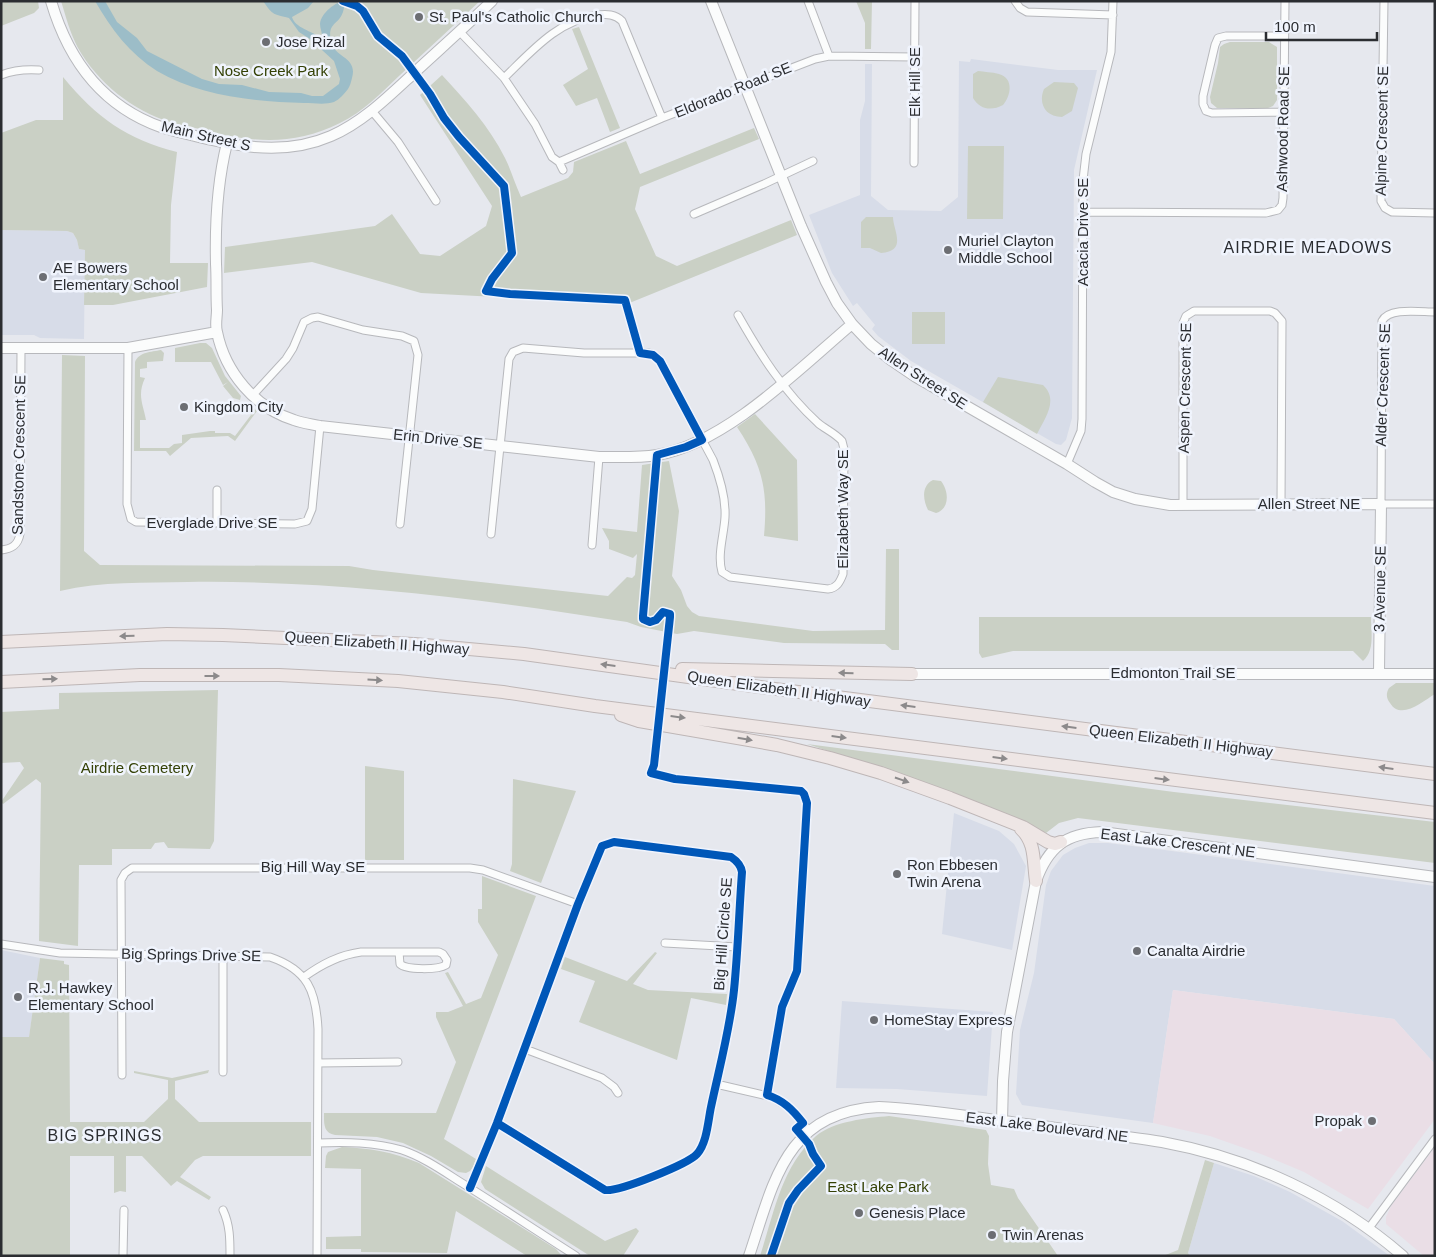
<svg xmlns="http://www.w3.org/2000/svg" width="1436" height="1257" viewBox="0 0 1436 1257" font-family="Helvetica,sans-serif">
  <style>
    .built { fill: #d7dce8 }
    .industrial { fill: #eadee6 }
    .green { fill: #cad0c5 }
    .water { fill: #9cbdc8 }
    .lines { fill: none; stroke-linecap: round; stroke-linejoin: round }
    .street-casing { stroke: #b7b8bc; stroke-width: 9 }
    .secondary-casing { stroke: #b7b8bc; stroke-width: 12 }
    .highway-casing { stroke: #beb6b6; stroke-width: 14 }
    .street { stroke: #fbfcfc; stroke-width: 7 }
    .secondary { stroke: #fbfcfc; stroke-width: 10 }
    .highway { stroke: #eee6e5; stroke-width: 12 }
    .cycleway-casing { stroke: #f0f4fd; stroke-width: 11 }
    .cycleway { stroke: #0057b8; stroke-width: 8 }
    .oneway { fill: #8c8a8b }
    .poi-dot { fill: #6c6e73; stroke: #f0f4fd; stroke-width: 2 }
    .labels { text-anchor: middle; stroke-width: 5; stroke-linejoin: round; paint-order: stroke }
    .poi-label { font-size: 15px; fill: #2b2d31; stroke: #f0f4fd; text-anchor: start }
    .park-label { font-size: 15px; fill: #344105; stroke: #f0f4fd }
    .street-label { font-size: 15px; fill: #2b2d31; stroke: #f0f4fd }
    .neighbourhood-label { font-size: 16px; letter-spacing: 1px; fill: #2b2d31; stroke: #f0f4fd }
  </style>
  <rect width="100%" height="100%" fill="#e6e8ee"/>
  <path class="built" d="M971,59L1058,70H1097L1074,170L1072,418L1066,440L1061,445L1056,444L911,361L878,336L872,329L875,325L857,303L853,306L832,273L809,215L860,195V120L865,101V64H872L871,196L888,210L941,211L958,197L959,61L970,62Z
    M1,230L67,231L73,233L77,240L79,249L85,250L84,339L40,338L34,335H1Z
    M954,813L999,831L1014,844L1026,866L1012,950L942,934Z
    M1089,843H1108L1157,849L1435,886V1064L1394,1019L1173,990L1153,1123L1022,1105L1016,1094L1020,1030L1034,973L1046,885L1051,871L1063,855L1075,848Z
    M1,950L40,958L29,1038L1,1037Z
    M842,1001L993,1012L987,1096L897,1089L836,1088Z
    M1214,1163L1254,1176L1290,1192L1342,1221L1390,1256H1190L1188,1253Z"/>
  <path class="industrial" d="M1173,990L1394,1019L1435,1064V1119L1368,1209L1304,1172L1261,1154L1210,1136L1153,1123Z
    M1435,1147V1256H1424L1386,1224V1217L1391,1206Z"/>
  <path class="green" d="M1,1H38L39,8L34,13L1,26Z
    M61,1H480C453,26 426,51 399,76C381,93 363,112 340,123C296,145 257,143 211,132C198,128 184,126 170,122C133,111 97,82 78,48C70,33 66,17 61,1Z
    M856,1H872L871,49H865V23Z
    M579,27L620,128L610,132L597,98L576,106L563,85L588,69L572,29Z
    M1230,42H1269L1277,47V100L1273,106L1268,108H1217L1211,103L1210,97L1218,63L1220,47L1224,44Z
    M978,71C984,72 992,72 999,74C1014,78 1011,96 1003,105C992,111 980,110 973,98V74Z
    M442,75C466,101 489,126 505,158C511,170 515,184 521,197L568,178L573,172L574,162L626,141L640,174L754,128L759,139L640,187L635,209L656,256L677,266L791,220L797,235L627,304L421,293L312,262L224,273L225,247L375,226L392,214L420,254L440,256L483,228L486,226L492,206L420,95Z
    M63,77C97,118 126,139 177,152L171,205L170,263H208L207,287L113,305H84L85,250L79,249L77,240L73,233L67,231L1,230V133L36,120H63Z
    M1054,82L1074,83L1078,88L1072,111L1062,117C1045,117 1038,103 1044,89Z
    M968,146H1004L1003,219H967Z
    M866,217H893C893,230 908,251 881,253L870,248H861V222Z
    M912,312H945V344H912Z
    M200,343H206L212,348L225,376L241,396L240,400L233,398L223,386L228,382L223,385L211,362H175V348Z
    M161,350L164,353L163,361L147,362V368L140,369V377L145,378C137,395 143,404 146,420H140V448H169L174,444L182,443V435L210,431H215V433H230L235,436L251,415L246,410L252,406L257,411L235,441L228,436L191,438L170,456L166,451H134L135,362C139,352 151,352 161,350Z
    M62,355L85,356L84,551L100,565L349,566L373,570L608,596L627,577L632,578L635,575L637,554L633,558L609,549V541L602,528L637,532L642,465L669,461L679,511L672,576L681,590L687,606L692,612L699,616L813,631L885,630L886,549H899V650H892L885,644L784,643L694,631L677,634L641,627L627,622C482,599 335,580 188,582C145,583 102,581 60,591Z
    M998,377L1043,385C1059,400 1045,418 1037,434L983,402Z
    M755,414L797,460L798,541L764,536C768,490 763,466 737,427Z
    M933,480L941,481C949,491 950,509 936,513L928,510C923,500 921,486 933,480Z
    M979,617H1371C1371,632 1375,651 1363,661L1353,651H1013L982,658L979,653Z
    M1396,683H1435V694C1423,701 1401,721 1390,703C1386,698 1386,693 1389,688Z
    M218,690L214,841L210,849L168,848L164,842L155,843L151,849H112V865H79L78,946L39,941L41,783L36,779L3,804L1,802L24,768L20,762L1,763V712L59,709V693Z
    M807,744L1174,792L1435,822V863L1078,818L1059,823L1046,833C969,796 888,770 807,744Z
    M365,766L404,771V860H365Z
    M513,779L576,791L541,883L510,871L512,864Z
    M482,876L536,896L444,1139L476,1159L473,1167L470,1171L466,1173L458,1172L431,1156L403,1143L377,1137L335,1135C323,1133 324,1123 324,1113H436L456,1062L436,1017V1012H448L463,1006L445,973L448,972L466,1004L481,998L498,955L478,922V909H482Z
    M655,952L657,953L633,984L648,990L727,994L726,1005L691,998L677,1060L579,1022L595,981L561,969L565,957L627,981Z
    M40,958L64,961V964L69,965L70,1122H144L168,1099V1080L134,1073V1071L172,1078L209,1070L208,1073L175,1081V1099L199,1122H311V1156H203L195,1160L180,1177L211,1197L209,1200L177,1181L171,1186L142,1156H126V1192L120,1191L114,1193V1156H70V1256H1V1037H29Z
    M889,1116L986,1130L989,1136L988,1164L991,1185L1014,1189L1018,1198L1058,1256H760C774,1214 781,1167 816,1136C834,1121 867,1118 889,1116Z
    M342,1147C369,1148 393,1152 419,1163L556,1249L562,1256H527L456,1211L447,1253L361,1252V1249H326V1237L361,1236V1169L325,1168L326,1156L328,1152Z
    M1205,1160L1214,1163L1188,1253L1190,1256H1163L1178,1250Z
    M486,1166L605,1241L636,1228L639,1231L623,1256H590L485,1189L481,1182Z"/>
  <path class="water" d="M95,1H105L117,22L137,38L147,51L202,79L219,84L242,85L269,92L301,93L312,96H323L339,84L340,79L334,61L310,39L299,32L289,18C274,14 273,16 263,1H314L308,8L292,17C295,28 312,31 321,38L322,36C322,32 320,28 320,24C321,13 336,1 346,1C344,5 344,9 343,12C338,26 327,22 331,42C335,58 358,57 352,78C351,82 350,86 348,89C344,94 340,99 334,102C325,105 314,103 304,103C256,102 200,96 157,71C130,54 111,29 95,1Z"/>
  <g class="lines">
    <defs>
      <path id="street" d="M808,1L829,56
        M1015,1L1020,8L1027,12L1113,15
        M1384,1L1381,201L1385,208L1392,212L1435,213
        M459,31L504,78L535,124L552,157L559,162L662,118L815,59L829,56L915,57
        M1,75C14,70 25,69 39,70
        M504,78C531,52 558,20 597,15C607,14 615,14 622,21L662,118
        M372,111L398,142L436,201
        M1283,112L1212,113L1206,111L1203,104V96L1215,45L1218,38L1226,36H1284
        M559,162L563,170
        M914,163L915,1
        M1083,212L1266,213L1278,210L1282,205L1283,198L1285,1
        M694,214L764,184L813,161
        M1435,312C1420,312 1389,307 1382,321L1381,504H1435
        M128,348L127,504L131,519L136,522L295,524L307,521L312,509L320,426
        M252,396L286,359L293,348L304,322L312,318L318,317L363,330L402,336L414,341L418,355L400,524
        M1067,464L1081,431L1082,419L1083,180L1086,154L1111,52L1113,1
        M1183,505V323L1186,316L1194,311H1270L1275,313L1282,321L1281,504
        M217,523V490
        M491,534L509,359L513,352L523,348L584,353H649L657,357L660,361L713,460C720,478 726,497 725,517C724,535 717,555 722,572L730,577L828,589C837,588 840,582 843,574L844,449L842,441C835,433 825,429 818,423C784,392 760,354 738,315
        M592,545L599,457
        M1,550C12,549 18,545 20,534L21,349
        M665,943L737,947
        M1,944L60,953L270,957C308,970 316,991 318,1029L317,1256
        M223,956V1072
        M304,977C322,964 339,955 361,952H439L443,954L447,960L446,965C438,970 406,970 400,964L399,952
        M525,1049L602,1078L614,1087L618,1093
        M318,1063L398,1062
        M122,1075L121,880L125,873L132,868H470L483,870L578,904
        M716,1084L772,1097L791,1109L809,1131
        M318,1143C346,1142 374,1142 402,1150C423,1157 443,1171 462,1183C501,1207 538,1232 576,1256
        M470,1188L497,1123L578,904L602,846L614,842L731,857C737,861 741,865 742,872C739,912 738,951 734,990C730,1029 719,1069 711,1107C708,1121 707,1143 697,1154C688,1164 619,1192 605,1190L497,1123
        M223,1210C230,1225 230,1239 230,1256
        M1369,1228L1435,1139
        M123,1256L124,1210"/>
      <path id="secondary" d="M51,1C68,59 102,106 161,127C177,132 195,136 212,140C251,149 292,153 331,136C363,122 388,97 414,73C440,49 467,25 492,1
        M711,1L801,226L826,282L837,303L852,324L871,344L891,360L916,377L1067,464L1095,482L1113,492L1135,499L1170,505L1381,504L1379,673
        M227,143C217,183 215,223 216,264C217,279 216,294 217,310C217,317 215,325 217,332C225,372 255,408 294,420C302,423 311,424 320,426L599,457C619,457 638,458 657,455C725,444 800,368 852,324
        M1,348H128L217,332
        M912,674H1435
        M1002,1121L1003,1081L1007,1032L1036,881C1048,847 1066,833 1102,832L1435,877
        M749,1256C774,1182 785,1112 879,1107C931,1109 982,1119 1034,1125C1076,1131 1119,1135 1162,1142C1250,1158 1335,1197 1403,1256"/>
      <path id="highway" d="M1,642L167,634L223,635L414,644L524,654L760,687L1435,774
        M682,669L912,674
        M1,682L140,675H279L398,681L503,692L595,706L1435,813
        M621,715L639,721L777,745L830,758L881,773L950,798L1023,827L1048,842L1055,844L1061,842
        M1021,829C1036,843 1033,862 1036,881"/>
    </defs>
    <use href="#street" class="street-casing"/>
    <use href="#secondary" class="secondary-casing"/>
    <use href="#highway" class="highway-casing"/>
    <use href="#street" class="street"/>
    <use href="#secondary" class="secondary"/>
    <use href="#highway" class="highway"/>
    <defs>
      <path id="cycleway" d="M343,1L357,6L363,11L378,36L402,56L430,94L444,118L459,137L504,186L512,253L492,279L486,291L510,294L625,300L640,353L653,355L660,361L702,440L686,447L657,455L643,616V619L650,622L656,620L663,612L670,614V617L654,765L651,773L675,779L801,791L804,794L807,803L797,971L782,1007L767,1095C783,1100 793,1110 803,1123L796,1129L809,1144L813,1154L821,1166L798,1190L789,1203L771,1256
        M470,1188L497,1123L578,904L602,846L614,842L731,857C737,861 741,865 742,872C739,912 738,951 734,990C730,1029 719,1069 711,1107C708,1121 707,1143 697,1154C688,1164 619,1192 605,1190L497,1123"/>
    </defs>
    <use href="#cycleway" class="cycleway-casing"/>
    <use href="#cycleway" class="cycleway"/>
  </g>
  <defs><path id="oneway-solid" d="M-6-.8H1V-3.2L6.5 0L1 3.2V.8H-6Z" transform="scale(1.25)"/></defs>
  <g class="oneway">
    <use href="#oneway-solid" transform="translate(127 636) rotate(178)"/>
    <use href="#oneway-solid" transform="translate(608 665) rotate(-173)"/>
    <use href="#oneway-solid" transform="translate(846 673) rotate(-179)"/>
    <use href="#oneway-solid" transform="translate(212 676)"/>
    <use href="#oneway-solid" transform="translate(50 679) rotate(-2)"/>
    <use href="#oneway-solid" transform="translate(375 680) rotate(3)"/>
    <use href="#oneway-solid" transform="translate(908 706) rotate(-173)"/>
    <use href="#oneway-solid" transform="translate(678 717) rotate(7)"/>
    <use href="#oneway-solid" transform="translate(1069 727) rotate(-173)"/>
    <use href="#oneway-solid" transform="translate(839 737) rotate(7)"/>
    <use href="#oneway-solid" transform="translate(745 739) rotate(10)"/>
    <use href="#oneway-solid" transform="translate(1000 758) rotate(7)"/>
    <use href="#oneway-solid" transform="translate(1386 768) rotate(-172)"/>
    <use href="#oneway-solid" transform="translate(1162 779) rotate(7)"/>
    <use href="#oneway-solid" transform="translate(902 780) rotate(19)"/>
  </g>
  <g class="poi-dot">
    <circle cx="419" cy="17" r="5"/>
    <circle cx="266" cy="42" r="5"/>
    <circle cx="948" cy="250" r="5"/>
    <circle cx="43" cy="277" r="5"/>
    <circle cx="184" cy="407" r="5"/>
    <circle cx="897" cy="874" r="5"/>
    <circle cx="1137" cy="951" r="5"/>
    <circle cx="18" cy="997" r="5"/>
    <circle cx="874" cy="1020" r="5"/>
    <circle cx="1372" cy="1121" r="5"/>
    <circle cx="859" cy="1213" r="5"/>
    <circle cx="992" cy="1235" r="5"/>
  </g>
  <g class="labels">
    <g class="poi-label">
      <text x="429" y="22">St. Paul's Catholic Church</text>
      <text x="276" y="47">Jose Rizal</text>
      <text x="958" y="246">Muriel Clayton<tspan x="958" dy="17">Middle School</tspan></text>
      <text x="53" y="273">AE Bowers<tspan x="53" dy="17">Elementary School</tspan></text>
      <text x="194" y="412">Kingdom City</text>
      <text x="907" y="870">Ron Ebbesen<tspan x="907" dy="17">Twin Arena</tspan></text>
      <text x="1147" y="956">Canalta Airdrie</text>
      <text x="28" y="993">R.J. Hawkey<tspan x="28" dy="17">Elementary School</tspan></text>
      <text x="884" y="1025">HomeStay Express</text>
      <text x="1362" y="1126" text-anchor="end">Propak</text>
      <text x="869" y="1218">Genesis Place</text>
      <text x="1002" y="1240">Twin Arenas</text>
    </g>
    <g class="park-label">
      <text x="271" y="76">Nose Creek Park</text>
      <text x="137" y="773">Airdrie Cemetery</text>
      <text x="878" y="1192">East Lake Park</text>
    </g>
    <g class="street-label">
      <text transform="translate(915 82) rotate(-90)" y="5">Elk Hill SE</text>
      <text transform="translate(733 90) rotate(-22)" y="5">Eldorado Road SE</text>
      <text transform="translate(1283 129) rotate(-89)" y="5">Ashwood Road SE</text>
      <text transform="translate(1382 131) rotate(-89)" y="5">Alpine Crescent SE</text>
      <text transform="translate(206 136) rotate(13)" y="5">Main Street S</text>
      <text transform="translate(1083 232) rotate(-90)" y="5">Acacia Drive SE</text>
      <text transform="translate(923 378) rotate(33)" y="5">Allen Street SE</text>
      <text transform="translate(1383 385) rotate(-88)" y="5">Alder Crescent SE</text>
      <text transform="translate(1185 388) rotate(-89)" y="5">Aspen Crescent SE</text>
      <text transform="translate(438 439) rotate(6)" y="5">Erin Drive SE</text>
      <text transform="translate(19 455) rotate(-89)" y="5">Sandstone Crescent SE</text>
      <text x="1309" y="509">Allen Street NE</text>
      <text transform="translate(843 509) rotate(-90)" y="5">Elizabeth Way SE</text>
      <text x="212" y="528">Everglade Drive SE</text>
      <text transform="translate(1380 589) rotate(-89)" y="5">3 Avenue SE</text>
      <text transform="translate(377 643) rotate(4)" y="5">Queen Elizabeth II Highway</text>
      <text x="1173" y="678">Edmonton Trail SE</text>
      <text transform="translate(779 689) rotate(8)" y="5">Queen Elizabeth II Highway</text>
      <text transform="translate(1181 741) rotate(7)" y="5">Queen Elizabeth II Highway</text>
      <text transform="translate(1178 843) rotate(7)" y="5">East Lake Crescent NE</text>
      <text x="313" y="872">Big Hill Way SE</text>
      <text transform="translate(723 934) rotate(-86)" y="5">Big Hill Circle SE</text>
      <text transform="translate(191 955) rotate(1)" y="5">Big Springs Drive SE</text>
      <text transform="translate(1047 1127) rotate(7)" y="5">East Lake Boulevard NE</text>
    </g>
    <g class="neighbourhood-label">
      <text x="1308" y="253">AIRDRIE MEADOWS</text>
      <text x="105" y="1141">BIG SPRINGS</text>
    </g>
  </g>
  <rect width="1436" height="1257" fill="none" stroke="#2b2d31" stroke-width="5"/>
  <path d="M1266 32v8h111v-8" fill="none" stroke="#2b2d31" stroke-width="2.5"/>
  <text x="1274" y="32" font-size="15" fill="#2b2d31" stroke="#f0f4fd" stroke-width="4" paint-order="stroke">100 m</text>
</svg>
